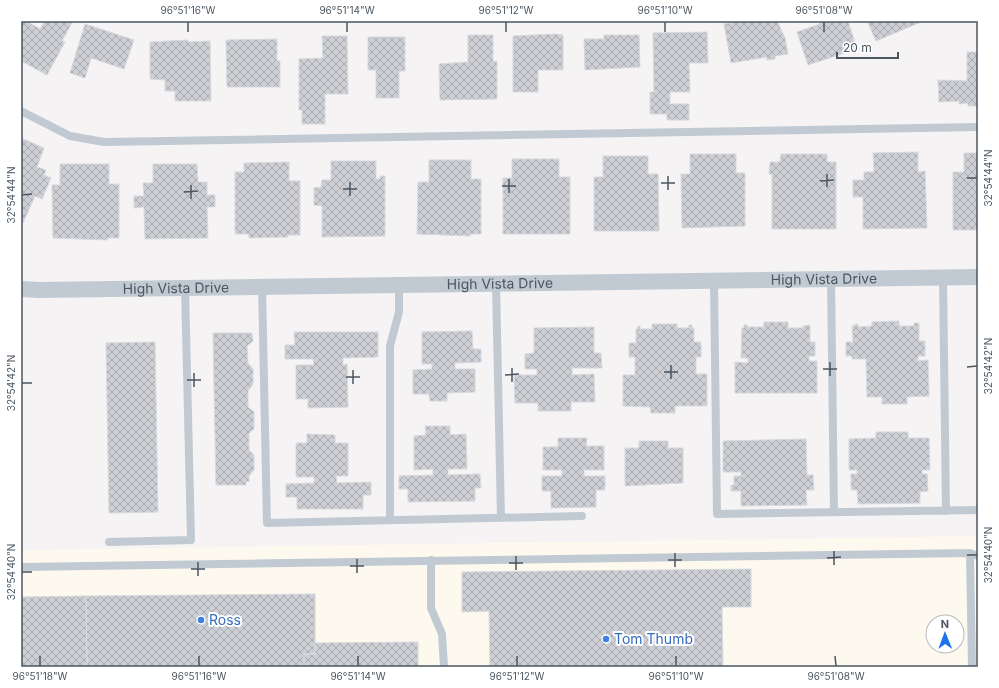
<svg xmlns="http://www.w3.org/2000/svg" width="999" height="688" viewBox="0 0 999 688" font-family="Inter,sans-serif">
  <style>
    .commercial { fill: #fdf9ef; fill-rule: evenodd }
    .building { fill: url(#building-cross-hatch); stroke: #d7d9de }
    .lines { fill: none; stroke-linecap: round; stroke-linejoin: round }
    .service { stroke: #c1cad2; stroke-width: 8 }
    .minor { stroke: #c1cad2; stroke-width: 16 }
    .ticks { fill: none; stroke: #4a5661; stroke-width: 1.5 }
    .shop-dot { fill: #3f7fe0; stroke: #fff; stroke-width: 1.5 }
    .labels { text-anchor: middle; stroke-width: 4; stroke-linejoin: round; paint-order: stroke }
    .street-label { font-size: 14px; fill: #4a5661; stroke: #fff }
    .shop-label { font-size: 14px; fill: #366cbe; stroke: #fff; text-anchor: start }
    .neatline { fill: none; stroke: #4a5661; stroke-width: 1.5 }
    .ticks-label { font-size: 10px; text-anchor: middle; fill: #4a5661 }
  </style>
  <defs>
    <pattern id="building-cross-hatch" width="8" height="8" patternUnits="userSpaceOnUse"><rect width="8" height="8" fill="#cdcfd5"/><path d="M0 0l8 8M0 8l8-8" fill="none" stroke="#a8abb0"/></pattern>
  </defs>
  <rect width="100%" height="100%" fill="#f5f3f3"/>
  <path class="commercial" d="M978,536V667H21V550ZM933,622H957V646H933Z"/>
  <path class="building" d="M21,21H26L40,29L45,21H73L62,41L65,42L47,75L21,61Z
    M743,21H777L785,38L788,54L775,56V59L767,60V57L731,63L724,24Z
    M819,21H848L857,49L808,65L797,32L820,24Z
    M867,21H921V22L876,41Z
    M85,24L134,40L124,69L91,58L85,78L70,73Z
    M707,32L708,63H689L690,92H670V104H689V120H667V114H650V92H654L653,33Z
    M555,34L563,35V70H538V92H513V36Z
    M468,35H493V62L497,61V99L440,100L439,64L468,62Z
    M604,35H639L640,67L585,70L584,39H604Z
    M322,36H347L348,94H325V124H302V110H299V59L323,58Z
    M368,37H405V71H399V98H376V70H368Z
    M277,39V61H280V87H227L226,40Z
    M188,40V42L210,41L211,101H175V91H165V80L150,79V42Z
    M967,52H978V106H968V103L959,104V101L939,102L938,80L967,81Z
    M21,138L44,148L37,167L46,170L44,175L51,178L42,199L35,196L23,223L21,222Z
    M918,152V172L925,171L927,228L863,229V197H853V180H864V172H874L873,153Z
    M964,153H978V230H953V172H964Z
    M690,154H736V173H745V226L682,228L681,174H690Z
    M781,154H827V162H836V229H772V174H769L770,162H780Z
    M603,156H648V174H658L659,231H594V177H603Z
    M512,159H559V177H570V234H503V178H512Z
    M429,160H471V179H481V234H470V236L417,234L418,182H429Z
    M331,161H376V179H380V176H385V236L322,237V206L314,205V188L321,187L322,180H331Z
    M289,162V181H300V235H288V237L249,238V234H235V172H244V163Z
    M60,164H109V184H119V238H107V240L53,238L52,185H60Z
    M153,164H197L198,182H207V195H215V207H207L208,238L145,239L144,207L134,208V196H144L143,183H153Z
    M899,321V326H914V323H919V341H925V356H918V361L928,360L929,396L907,397V404H882V397H867L866,359H852V356H846V342H853L852,326H855V324H858V327L872,326V322Z
    M764,322H788V328H803V326L810,325V342H815V356H809V361H817V393H735V362L748,363V358H741L742,328H744V325H747V327H764Z
    M652,324H677V328H689V325H692V328H694V342H701V357H696V374H707V406H675V413H651L650,407L623,406V375H635V357H629V343H636V329H638V326H640V329H652Z
    M594,327V353H601L602,368H572V375L594,374L595,402H571V411H538V403H515L514,375H537V369H525V354L534,353V328Z
    M472,331L473,349H481V362L455,363V369H475V392L447,393V401H430L429,394H413V370L432,369V364H422V332Z
    M294,332H378V357L343,358V365L347,364L348,407L308,408V399H296V365H314L313,359H285V345H295Z
    M213,333H252L253,341L247,346L248,363L253,369V384L248,391V407L254,412V429L249,433V450L254,455V470L249,476V482L246,481V485H216Z
    M155,342L158,512L109,513L106,343Z
    M425,426H450V435L466,434L467,469H448V475L480,474L481,488H475V501L408,502V489H399V476L433,475V469L414,470V436L426,435Z
    M876,432H908V438H929L930,470H922V474H927L928,491L920,492V503L858,504L857,490H851V474H857V470H849V439L876,438Z
    M307,434L335,435V443H348V476H336L337,483L371,482V495H363V509H297V497H286V484L314,483V477H296V443H307Z
    M558,438H587L586,446H604V470H584V476H605V490H596V507L551,508V491H542V476H562V470H543V447H558Z
    M806,439L807,475H813L814,490H806L807,505L741,506V491H731V485H734V476H741V472H723V441Z
    M639,441H668V448H683V483L625,486V448H639Z
    M751,569V607H722L723,667H490L489,611L462,612V572Z
    M315,594V654H304V667H87L86,596Z
    M86,596L87,667H21V597Z
    M418,642V667H304V654H315V643Z"/>
  <g class="lines">
    <path class="service" d="M21,111L70,136L104,142L978,127
      M943,278L946,511
      M831,279L834,512
      M714,281L717,514L978,510
      M496,284L501,518
      M262,287L267,523L582,516
      M390,520V346L399,312V285
      M109,542L191,540L185,288
      M970,553L972,667
      M431,560V608L442,634L444,667
      M21,567L970,553L978,556"/>
    <path class="minor" id="s1" d="M21,289L39,290L978,277"/>
  </g>
  <path class="ticks" d="M188,22V32M347,22V32M506,22V32M665,22V32M824,22V32M827,174V187M668,176V190M967,178H977M509,179V193M820,181L834,180M350,182V196M661,183H675M191,185V199M502,186H516M343,189H357M184,192L198,191M22,195L32,194M830,362V376M671,365V379M967,367L977,366M512,368V382M823,369H837M353,370V384M664,372H678M194,373V387M505,375L519,374M346,377H360M187,380H201M22,383H32M834,551V565M675,553V567M967,555H977M516,556V570M827,558L841,557M357,559V573M668,560H682M198,562V576M509,563H523M350,566H364M191,569H205M22,572H32M40,656V666M199,656V666M358,656V666M517,656V666M676,656V666M835,656L836,666"/>
  <g class="shop-dot">
    <circle cx="201" cy="620" r="4"/>
    <circle cx="606" cy="639" r="4"/>
  </g>
  <g class="labels">
    <g class="street-label">
      <text dy="5" stroke="none"><textPath href="#s1" startOffset="803">High Vista Drive</textPath></text>
      <text dy="5" stroke="none"><textPath href="#s1" startOffset="479">High Vista Drive</textPath></text>
      <text dy="5" stroke="none"><textPath href="#s1" startOffset="155">High Vista Drive</textPath></text>
    </g>
    <g class="shop-label">
      <text x="209" y="625">Ross</text>
      <text x="614" y="644">Tom Thumb</text>
    </g>
  </g>
  <rect width="999" height="688" fill="none" stroke="#ffffff" stroke-width="44"/>
  <g transform="translate(945 634) rotate(359)"><circle r="19" fill="#ffffff" stroke="#b7bbc0"/>
  <path d="M0-3L7 15L0 10L-7 15Z" fill="#1a73e8"/>
  <text y="-6" font-size="11" font-weight="bold" text-anchor="middle" fill="#4a5661">N</text>
  </g>
  <path d="M837 52v6h61v-6" fill="none" stroke="#4a5661" stroke-width="2"/>
  <text x="843" y="52" font-size="12" fill="#4a5661" stroke="#ffffff" stroke-width="3" paint-order="stroke">20 m</text>
  <rect x="22" y="22" width="955" height="644" class="neatline"/>
  <g class="ticks-label">
    <text x="188" y="14">96°51'16"W</text>
    <text x="347" y="14">96°51'14"W</text>
    <text x="506" y="14">96°51'12"W</text>
    <text x="665" y="14">96°51'10"W</text>
    <text x="824" y="14">96°51'08"W</text>
    <text transform="translate(988 178) rotate(-90)" y="4">32°54'44"N</text>
    <text transform="translate(11 195) rotate(-90)" y="4">32°54'44"N</text>
    <text transform="translate(988 366) rotate(-90)" y="4">32°54'42"N</text>
    <text transform="translate(11 383) rotate(-90)" y="4">32°54'42"N</text>
    <text transform="translate(988 555) rotate(-90)" y="4">32°54'40"N</text>
    <text transform="translate(11 572) rotate(-90)" y="4">32°54'40"N</text>
    <text x="40" y="680">96°51'18"W</text>
    <text x="199" y="680">96°51'16"W</text>
    <text x="358" y="680">96°51'14"W</text>
    <text x="517" y="680">96°51'12"W</text>
    <text x="676" y="680">96°51'10"W</text>
    <text x="836" y="680">96°51'08"W</text>
  </g>
</svg>
